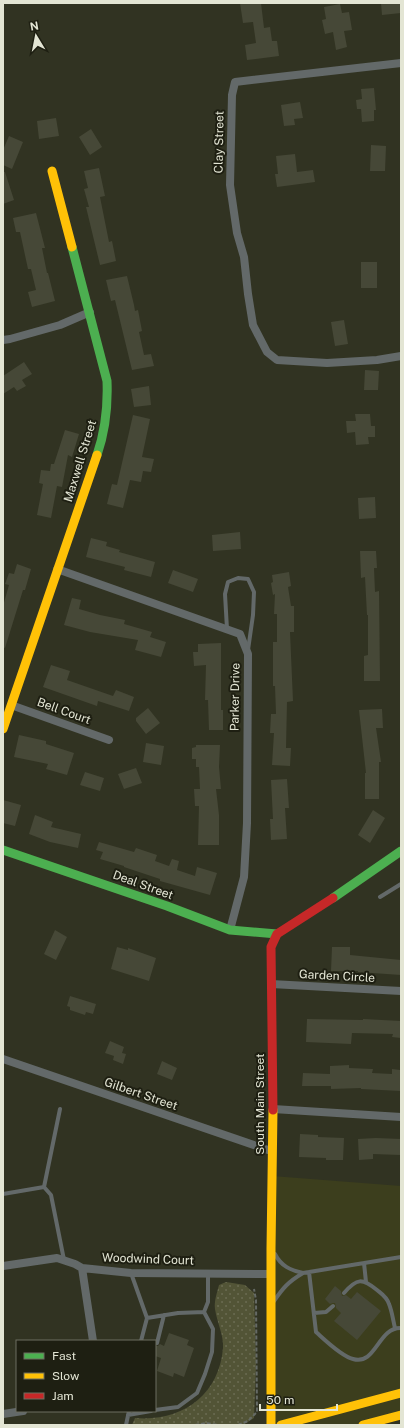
<svg xmlns="http://www.w3.org/2000/svg" width="404" height="1428" viewBox="0 0 404 1428" font-family="'Public Sans',sans-serif">
  <style>
    .built { fill: #3c3e1d }
    .grass { fill: url(#grass-dots) }
    .building { fill: #464837 }
    .lines { fill: none; stroke-linecap: round; stroke-linejoin: round }
    .path { stroke: #656a65; stroke-width: 2; stroke-dasharray: 4 2; stroke-linecap: butt }
    .lane { stroke: #636969; stroke-width: 4 }
    .street { stroke: #636969; stroke-width: 8 }
    .fast { stroke: #4caf50; stroke-width: 9 }
    .slow { stroke: #ffc107; stroke-width: 9 }
    .jam { stroke: #c62828; stroke-width: 9 }
    .labels { text-anchor: middle; stroke-width: 4; stroke-linejoin: round; paint-order: stroke }
    .street-label { font-size: 12px; fill: #e3e5d4; stroke: #1e1f12 }
  </style>
  <defs>
    <pattern id="grass-dots" width="8" height="8" patternUnits="userSpaceOnUse"><rect width="8" height="8" fill="#525436"/><path d="M2 2h.1M6 6h.1" fill="none" stroke="#6b6c52" stroke-width="1.8" stroke-linecap="round"/></pattern>
  </defs>
  <rect width="100%" height="100%" fill="#313322"/>
  <path class="built" d="M272,1176L401,1186V1419L378,1425H271Z"/>
  <path class="grass" d="M226,1282L245,1285L254,1293L256,1364L254,1418L243,1425H132L135,1418C181,1422 219,1396 223,1348C224,1336 217,1322 215,1309C214,1301 217,1293 219,1285Z"/>
  <path class="building" d="M240,3H261L264,28L270,27L272,41H277L279,56L247,60L245,45L256,43L253,22L243,23Z
    M381,3H401V13L382,15Z
    M340,4L342,13L349,12L352,30L344,31L347,47L336,50L333,32L325,34L322,20L326,19L324,7Z
    M374,88L376,110H374V121L362,122L361,109H357L356,100L362,99L361,89Z
    M300,102L303,118L294,119L295,125L284,126L281,105Z
    M56,118L59,136L39,139L37,121Z
    M91,129L102,147L90,155L79,137Z
    M9,136L23,142L12,169L3,165V150Z
    M371,145L386,146L385,171H370Z
    M295,154L297,172L313,170L315,182L277,187L275,174H278L276,156Z
    M99,168L105,196L100,197L109,242L112,241L116,261L100,265L86,207H89L84,189L88,188L84,171Z
    M3,172H5L14,200L3,204Z
    M36,213L45,248H42L47,273H48L55,301L32,307L28,292L36,290L31,269H28L20,232H16L13,218Z
    M361,262H377V288H361Z
    M127,276L134,305L135,311L138,310L142,331L139,332L144,355L151,354L154,366L132,370L115,300L111,301L106,280Z
    M344,320L348,344L335,346L331,322Z
    M24,362L32,374L22,380L26,386L17,391L14,387L3,394V376Z
    M365,370L379,371L378,390H364Z
    M149,386L151,405L134,407L131,389Z
    M355,414H370L371,426H375V437H368L369,444L356,445L355,432L347,433L346,421H356Z
    M133,415L150,419L142,457L154,459L151,472L143,471L141,482L130,480L123,508L107,504L112,484L117,485Z
    M65,430L79,434L72,457L68,455L62,487L57,486L51,518L37,515L43,484L39,483L41,470L50,471L51,464H54Z
    M375,497L376,518L359,519L358,498Z
    M240,532L241,549L213,551L212,535Z
    M91,538L107,542L106,546L120,550L119,552L155,562L151,577L124,570L125,567L86,557Z
    M360,551H376L377,568H374L375,592L379,591L380,681H364V656L368,655V615H367L365,577L361,578Z
    M17,564L31,569L25,590H23L5,648L3,647V606L9,585L5,584L9,573L14,574Z
    M173,570L198,579L193,592L168,583Z
    M289,572L291,586L288,587L291,606H294V632H290L293,701L287,702L286,748H291L290,766L272,765L274,733H270L271,714H276L275,686H273V642H277V614H274L275,594L273,595L271,583L273,582L272,575Z
    M72,598L81,600L79,609L100,615L125,620L124,624L152,632L150,637L166,642L161,657L135,650L138,640L90,632L64,625Z
    M221,643V710H223V730H209L208,700H205L206,665L194,666L193,652H198V644Z
    M51,665L70,671L67,680L113,696L116,690L134,697L129,711L98,701L97,706L43,687Z
    M148,708L160,723L146,734L136,721V718Z
    M382,709L383,728H376L381,762H379V799H365V773H366L359,710Z
    M19,735L46,741V744L74,753L67,775L46,769L48,764L14,757Z
    M146,743L164,746L161,765L143,762Z
    M196,745H220L219,767L221,789H216L219,815V845H198L199,806H195L194,789H200L199,767H196V759H192V748L196,747Z
    M136,768L142,783L124,789L118,774Z
    M85,772L104,778L100,791L80,785Z
    M287,779L289,808H285L287,839L271,840L270,819H273L271,780Z
    M3,800L21,805L15,826L3,823Z
    M373,810L385,818L370,843L358,835Z
    M35,815L53,822L51,827L81,834L78,848L50,842L29,834Z
    M99,842L134,852L136,848L157,855L155,861L169,866L172,859L179,861L177,870L195,876L197,867L217,873L210,895L160,881V879L124,867V866L100,859L103,852L96,850Z
    M55,930L67,937L56,960L44,954Z
    M117,947L128,950V948L156,958L149,981L111,969Z
    M332,947H350V955L401,960V975L358,972V971H331Z
    M70,996L96,1004L93,1014L86,1012L85,1015L70,1010V1007L67,1006Z
    M307,1019L363,1020V1019L401,1021V1038L392,1037L393,1034L352,1033L351,1044L306,1042Z
    M110,1041L124,1047L122,1053L126,1054L123,1064L113,1060L114,1056L105,1053Z
    M162,1061L177,1068L172,1080L157,1074Z
    M349,1065V1068L373,1069L372,1073L392,1074V1069L400,1070L401,1091L361,1089V1088L331,1089V1086H302L303,1073L330,1074V1066Z
    M300,1134L318,1135V1137L344,1138L343,1160H326V1158L299,1157Z
    M376,1138L401,1139L400,1155L373,1154V1159L359,1160L358,1139Z
    M335,1286L341,1291L342,1296L346,1295L351,1299L357,1292L381,1311L357,1340L334,1321L341,1313L336,1308L335,1303H333L330,1304L325,1299Z
    M169,1333L189,1340L187,1345L194,1348L184,1377L174,1373L173,1377L157,1371L161,1358L155,1356V1346H158L160,1344L164,1346Z"/>
  <g class="lines">
    <path class="path" d="M195,1425L206,1423L218,1425
      M238,1425L248,1421L257,1412L256,1300L254,1289"/>
    <path class="lane" d="M227,629L225,594L228,582L238,578L248,579L254,592L253,615L248,650
      M380,897L401,884
      M44,1187L60,1109
      M3,1194L44,1187L51,1195L64,1260
      M275,1254C281,1266 290,1270 303,1273
      M364,1263L366,1282
      M309,1272L316,1332C325,1340 341,1356 353,1359C376,1366 378,1327 401,1328
      M131,1273L147,1318L141,1341
      M344,1293C357,1278 362,1278 377,1290C382,1294 387,1297 389,1304C392,1311 393,1320 395,1328
      M274,1301C283,1288 288,1282 303,1273L401,1257
      M314,1313L326,1312L333,1306
      M147,1318L178,1313L204,1312L208,1302V1273
      M157,1343L164,1315
      M155,1410L178,1407L197,1393L205,1374L212,1352L213,1329L204,1312
      M128,1415L151,1411
      M126,1425L129,1411"/>
    <path class="street" d="M401,63L235,82L232,95L230,185L237,233L244,257L248,294L253,325L267,352L277,360L327,363L377,360L401,356
      M3,340L10,339L60,325L90,312
      M57,569L240,634L248,654L247,823L244,877L230,930
      M11,705L109,740
      M271,984L401,991
      M3,1059L271,1151
      M273,1109L401,1117
      M3,1266L57,1258L75,1264L82,1268L131,1273L271,1274
      M82,1268L93,1341
      M3,1414L23,1411"/>
    <path class="fast" d="M72,247L107,381C108,406 105,432 97,455
      M3,850L167,906L230,930L277,934
      M333,898L401,851"/>
    <path class="slow" d="M52,171L72,247
      M3,729L97,455
      M271,1425V1248L273,1110
      M281,1425L401,1393
      M363,1425L401,1415"/>
    <path class="jam" d="M273,1110L271,947L277,934L333,898"/>
  </g>
  <g class="labels">
    <g class="street-label">
      <text transform="translate(219 142) rotate(-89)" y="4">Clay Street</text>
      <text transform="translate(80 461) rotate(-73)" y="4">Maxwell Street</text>
      <text transform="translate(235 697) rotate(-89)" y="4">Parker Drive</text>
      <text transform="translate(64 711) rotate(20)" y="4">Bell Court</text>
      <text transform="translate(143 885) rotate(20)" y="4">Deal Street</text>
      <text transform="translate(337 976) rotate(3)" y="4">Garden Circle</text>
      <text transform="translate(141 1094) rotate(19)" y="4">Gilbert Street</text>
      <text transform="translate(260 1104) rotate(-90)" y="4">South Main Street</text>
      <text transform="translate(148 1259) rotate(2)" y="4">Woodwind Court</text>
    </g>
  </g>
  <rect width="404" height="1428" fill="none" stroke="#e3e5d4" stroke-width="8"/>
  <rect x="16" y="1340" width="140" height="72" fill="#1e1f12" stroke="#6d6e60"/>
  <rect x="24" y="1353" width="20" height="6" fill="#4caf50" stroke="#6d6e60"/>
  <text x="52" y="1360" font-size="12" fill="#e3e5d4">Fast</text>
  <rect x="24" y="1373" width="20" height="6" fill="#ffc107" stroke="#6d6e60"/>
  <text x="52" y="1380" font-size="12" fill="#e3e5d4">Slow</text>
  <rect x="24" y="1393" width="20" height="6" fill="#c62828" stroke="#6d6e60"/>
  <text x="52" y="1400" font-size="12" fill="#e3e5d4">Jam</text>
  <g transform="translate(36 36) rotate(350)" stroke="#1e1f12" stroke-width="3" paint-order="stroke">
  <path d="M0-3L7 15L0 10L-7 15Z" fill="#e3e5d4"/>
  <text y="-6" font-size="11" font-weight="bold" text-anchor="middle" fill="#e3e5d4">N</text>
  </g>
  <path d="M260 1404v6h77v-6" fill="none" stroke="#e3e5d4" stroke-width="2"/>
  <text x="266" y="1404" font-size="12" fill="#e3e5d4" stroke="#1e1f12" stroke-width="3" paint-order="stroke">50 m</text>
</svg>
